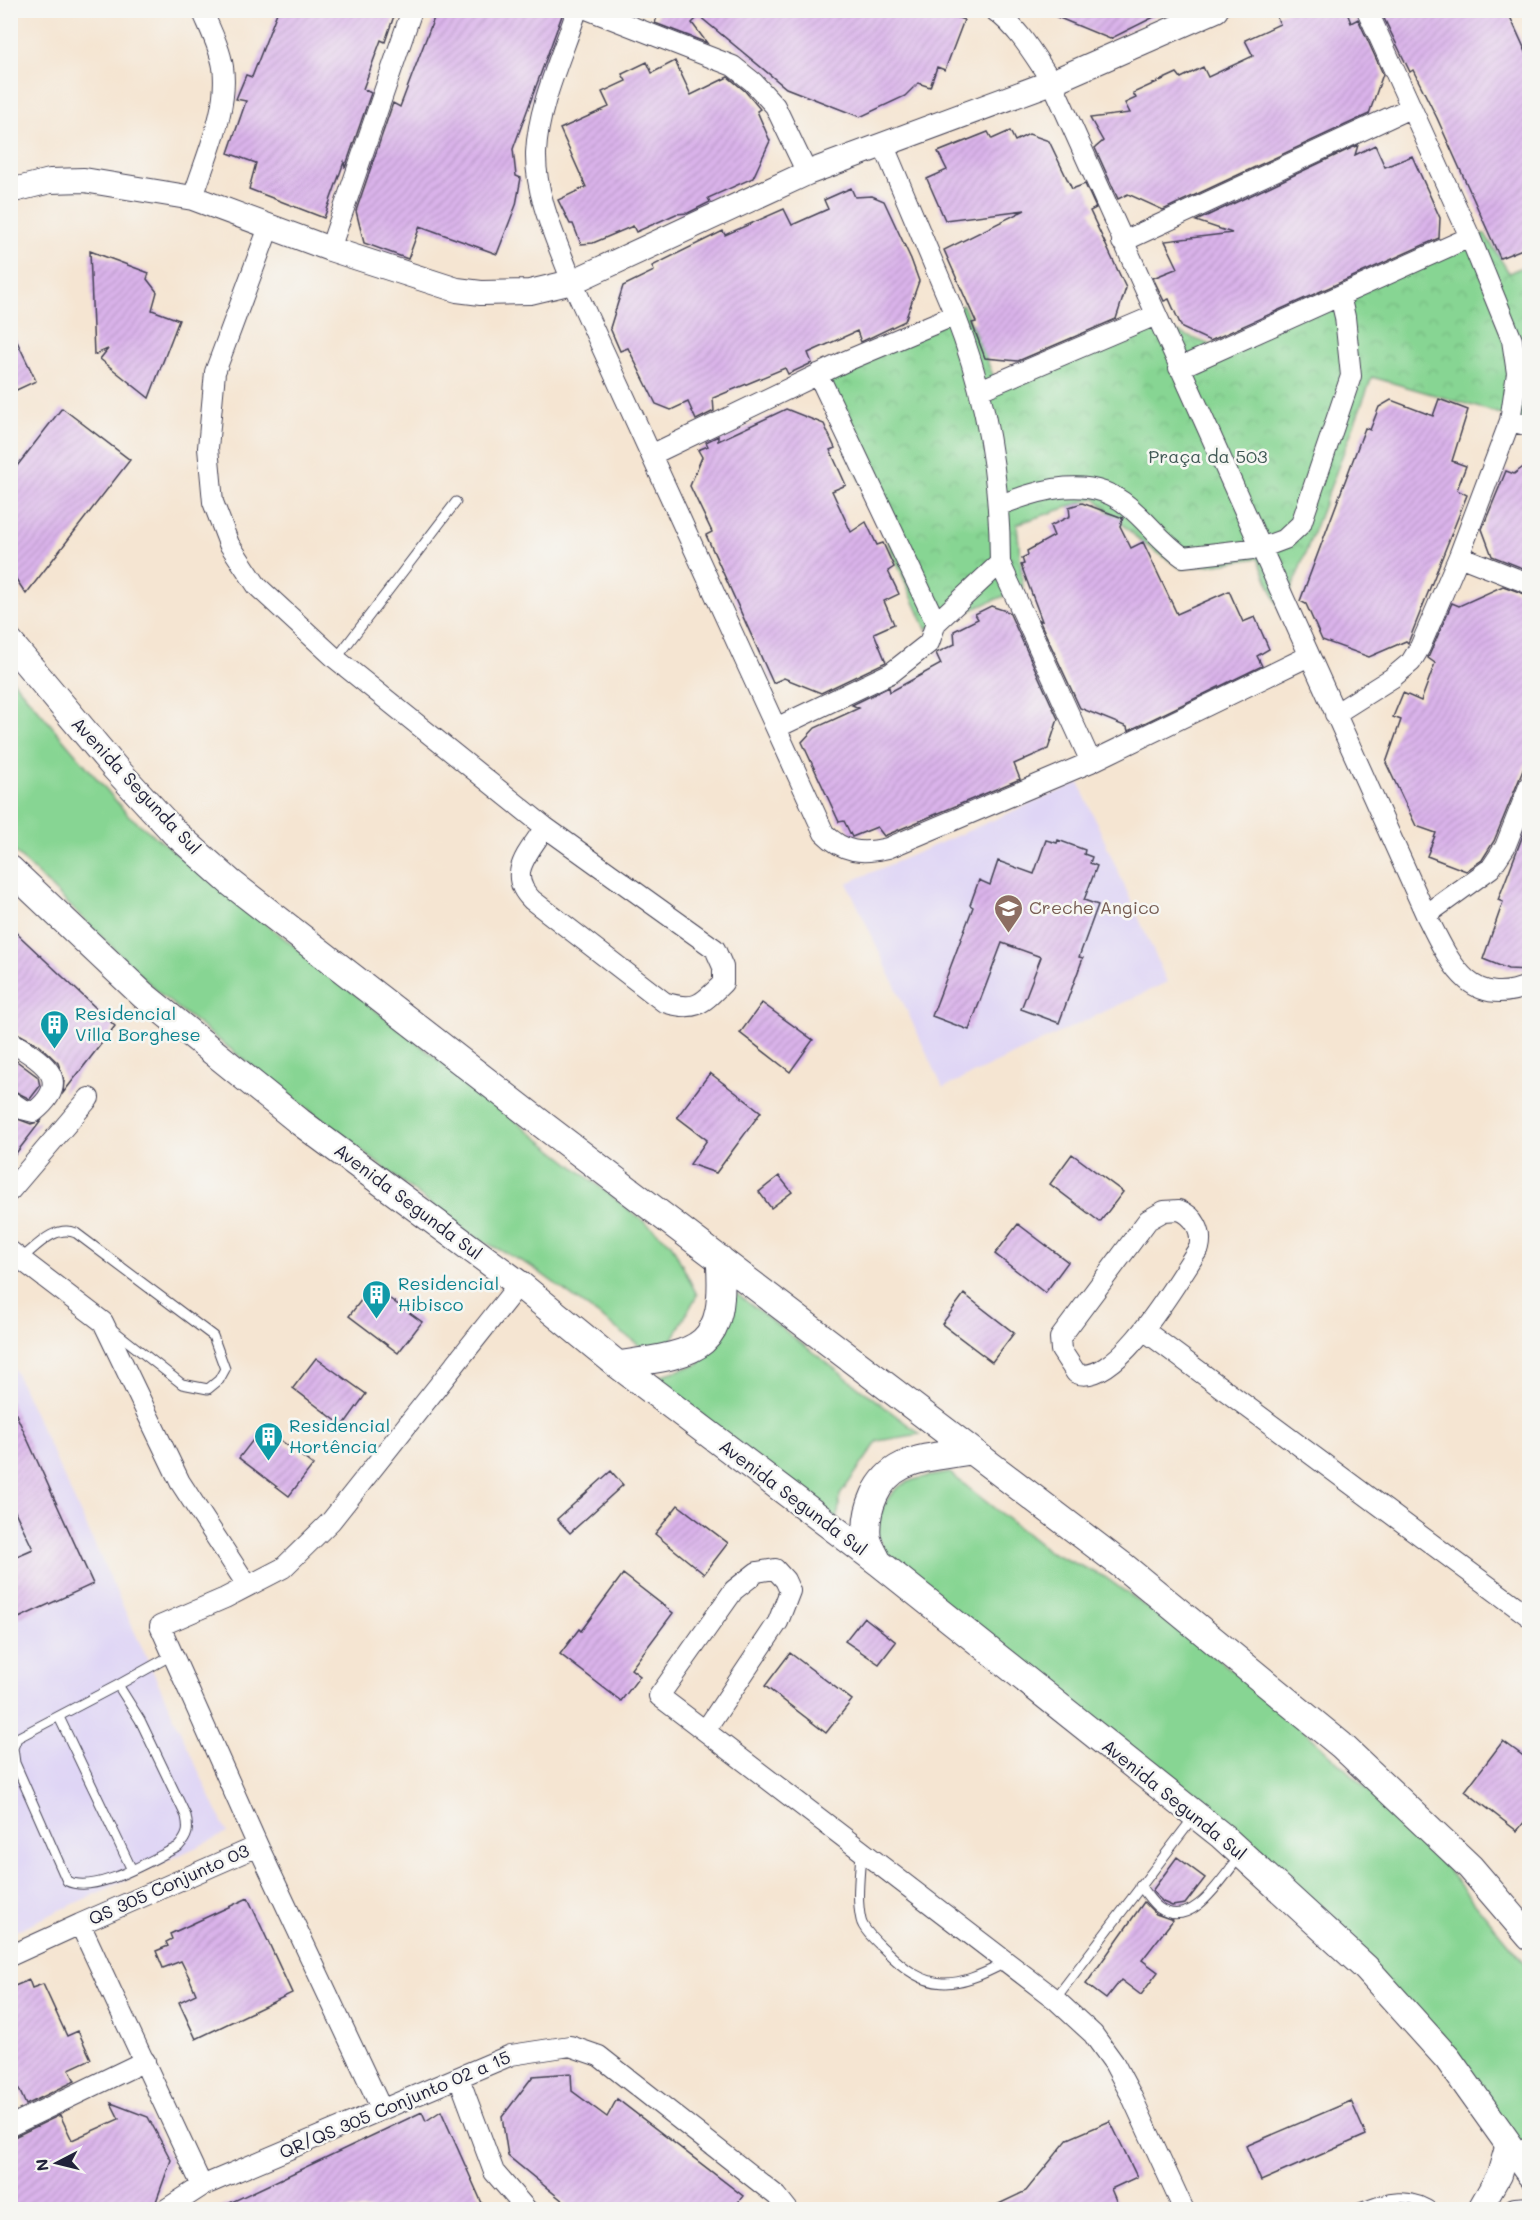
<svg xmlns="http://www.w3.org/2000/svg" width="1540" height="2220" viewBox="0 0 1540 2220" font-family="Mali,sans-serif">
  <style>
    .built { fill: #dfd5f5 }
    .green { fill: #87d593; stroke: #547c67; stroke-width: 1.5 }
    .park { fill: url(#park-crowns); stroke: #547c67; stroke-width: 1.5 }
    .building { fill: url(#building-hatch) }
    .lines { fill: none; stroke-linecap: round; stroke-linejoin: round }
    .service-casing { stroke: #423f52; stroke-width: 11 }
    .minor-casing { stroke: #423f52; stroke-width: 22 }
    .tertiary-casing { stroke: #423f52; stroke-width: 26 }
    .secondary-casing { stroke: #423f52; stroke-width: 29 }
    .service { stroke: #fff; stroke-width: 9 }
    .minor { stroke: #fff; stroke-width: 20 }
    .tertiary { stroke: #fff; stroke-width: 24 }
    .secondary { stroke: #fff; stroke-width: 27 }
    .labels { text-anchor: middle; stroke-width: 5; stroke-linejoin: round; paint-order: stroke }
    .park-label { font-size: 18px; fill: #405855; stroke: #f6f6f2 }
    .street-label { font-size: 18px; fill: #22223b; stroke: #f6f6f2 }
    .education-label { font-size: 18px; fill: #785e54; stroke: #f6f6f2; text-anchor: start }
    .culture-label { font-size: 18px; fill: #0d838f; stroke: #f6f6f2; text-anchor: start }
  </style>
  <defs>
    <pattern id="park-crowns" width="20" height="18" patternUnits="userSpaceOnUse" patternTransform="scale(1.5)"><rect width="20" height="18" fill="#87d593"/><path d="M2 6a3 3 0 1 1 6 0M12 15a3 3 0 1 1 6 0" fill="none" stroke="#74b780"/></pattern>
    <pattern id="building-hatch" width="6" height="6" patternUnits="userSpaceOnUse" patternTransform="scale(1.5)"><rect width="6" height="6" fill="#dab3ea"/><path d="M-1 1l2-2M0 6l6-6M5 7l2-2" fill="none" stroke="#bb9aca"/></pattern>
  </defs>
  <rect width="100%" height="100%" fill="#f6f6f2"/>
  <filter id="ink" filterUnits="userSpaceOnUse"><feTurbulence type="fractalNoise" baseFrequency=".0167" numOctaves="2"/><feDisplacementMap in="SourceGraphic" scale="12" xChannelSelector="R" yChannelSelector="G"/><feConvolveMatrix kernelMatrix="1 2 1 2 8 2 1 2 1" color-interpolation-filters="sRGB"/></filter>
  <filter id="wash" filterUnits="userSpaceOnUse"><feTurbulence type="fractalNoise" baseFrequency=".008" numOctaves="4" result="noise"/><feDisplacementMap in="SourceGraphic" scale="24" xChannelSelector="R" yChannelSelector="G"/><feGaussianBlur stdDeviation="1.35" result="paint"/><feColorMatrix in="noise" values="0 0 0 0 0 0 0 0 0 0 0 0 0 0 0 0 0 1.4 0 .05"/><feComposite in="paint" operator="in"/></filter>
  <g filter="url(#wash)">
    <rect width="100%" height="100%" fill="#f5e5d2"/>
    <path class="built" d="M1079,783L1167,982L943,1088L847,883Z
      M10,1360L227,1833L11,1933H10Z"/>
    <path class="green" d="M10,677L128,815L671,1243L697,1295L671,1342L643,1348L532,1267L468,1233L162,996L11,848Z
      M733,1291L920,1434L878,1441L840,1495L837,1525L655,1377L699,1364L723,1329Z
      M950,1473L1048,1551L1105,1577L1265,1694L1428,1846L1529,1969V2155L1441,2035L889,1560L875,1530C889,1481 904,1480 950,1473Z"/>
    <path class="park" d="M1485,234L1509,273L1529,264V422L1372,377L1282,615L1258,558L1182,569L1139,540L1095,498L1017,524L1023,588L926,629L814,375L963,305L996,382L1144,319L1221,349Z"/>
    <g id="blocks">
      <path class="building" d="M278,10H396L385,42L381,40L363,89L371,93L345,168L344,162L324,218L249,189L256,163L228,153L246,101L236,99L246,75L252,77Z
        M437,10H564L513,149L516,176L521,178L516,205L497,254L420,226L408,259L364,243L356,211L393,103L400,107Z
        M659,10H938L964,20L945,70L937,67L930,87L918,83L905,96L860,117L786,88L699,16L692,23L707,43L655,23Z
        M1040,10H1168L1110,39Z
        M1289,10H1346L1351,23L1358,19L1383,74L1369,114L1163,210L1128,194L1118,199L1095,148L1103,141L1090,118L1130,113L1125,103L1136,98L1133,93L1177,73L1181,78L1203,67L1208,77L1253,56L1245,40L1280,24L1276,16Z
        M1380,10H1507L1530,61V246L1500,258L1437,118L1413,70L1410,72Z
        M675,61L691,95L728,77L745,91L760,109L757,111L770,141L753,178L708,198L710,202L688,213L676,214L636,232L633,226L593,243L581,244L573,224H570L558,200L586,187L560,129L609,107L602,92L626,81L622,74L647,62L652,73Z
        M1010,131L1015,141L1029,134L1049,141L1072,189L1085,184L1096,208L1090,211L1126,288L1116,319L1018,361L985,358L972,323L976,322L944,250L1025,210L945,220L927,179L947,170L938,152L988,132L992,139Z
        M1358,145L1355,155L1375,145L1385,167L1412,156L1440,218L1439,238L1210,341L1182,328L1169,299L1164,301L1153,278L1178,268L1165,241L1232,233L1196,221Z
        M851,188L855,197L872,196L884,201L911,259L919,281L905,321L861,342L857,331L808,353L812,363L788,374L785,368L713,398L714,411L696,420L688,402L671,410L656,404L628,348L620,351L610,328L623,286L654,271L652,266L723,231L725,235L784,209L792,225L828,209L824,200Z
        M90,251L149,273L147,279L157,292L152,310L179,320L149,398L100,359L108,349L94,355Z
        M10,327L36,381L10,393Z
        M1439,399L1468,410L1452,461L1466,466L1457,490L1467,495L1408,643L1406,641L1369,657L1322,640L1306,604L1300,601L1365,428L1370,430L1379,407L1391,400L1433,416Z
        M62,408L130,460L26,594L10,570V475Z
        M786,409L824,424L835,448L830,450L846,485L832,491L851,532L866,522L877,545L883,543L894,567L888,571L899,594L884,601L894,624L874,633L886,662L821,693L784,678L773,683L706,535L712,532L690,486L702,457L698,450L708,446L706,442L718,436V441Z
        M1530,462V571L1492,556L1482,529L1506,471L1514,474Z
        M1082,503L1123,518L1120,526L1131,548L1143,542L1177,614L1229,591L1243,622L1255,617L1269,649L1257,656L1262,666L1128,731L1127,727L1080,708L1039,620L1042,621L1021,565L1024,564L1022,558L1028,555L1027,551L1054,536L1050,526L1070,516L1069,507Z
        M1503,586L1530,596V753L1494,841L1482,860L1466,871L1427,856L1436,833L1416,826L1386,763L1401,720L1393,717L1403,693L1421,701L1435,663L1428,658L1452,603L1459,606Z
        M991,606L1009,612L1058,719L1048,749L1014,764L1020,779L884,836L877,827L852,837L844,821L839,822L802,742L815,728L859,708L852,705L889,687L890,692L941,664L936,653L955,644L954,631L978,619L975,614Z
        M1528,822L1530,970L1508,969L1483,959L1503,902L1498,900Z
        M1046,840L1057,843L1058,840L1085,850L1084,854L1092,857L1090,863L1097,866L1084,900L1098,905L1079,957L1083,958L1059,1023L1021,1009L1041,957L1002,943L969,1030L932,1016L973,907L970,905L979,880L990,885L998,861L1034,874Z
        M10,927L115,1026L63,1093L64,1080L58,1063L39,1045L10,1029Z
        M762,1003L813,1040L790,1072L740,1033Z
        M10,1056L38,1077L40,1086L30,1099L10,1089Z
        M710,1073L761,1112L716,1173L690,1164L707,1140L677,1117Z
        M10,1116L31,1124L41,1121L10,1161Z
        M1072,1154L1123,1192L1100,1222L1050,1184Z
        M779,1176L792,1192L771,1208L759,1192Z
        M1018,1224L1068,1262L1045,1293L995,1254Z
        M372,1286L422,1322L398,1353L349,1316Z
        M964,1294L1014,1333L992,1362L942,1324Z
        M316,1358L366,1394L343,1426L293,1388Z
        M10,1401L93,1584L10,1622V1559L33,1549L10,1501Z
        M263,1427L313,1465L289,1496L239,1458Z
        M611,1471L623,1485L570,1533L557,1519Z
        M678,1505L728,1543L704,1574L655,1534Z
        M623,1574L673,1613L631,1669L640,1676L621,1701L560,1654L579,1629L581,1631Z
        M864,1617L896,1642L879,1664L845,1641Z
        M790,1653L852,1700L826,1733L765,1686Z
        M1503,1741L1530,1761V1815L1517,1831L1465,1791Z
        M1177,1857L1205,1878L1185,1904L1172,1906L1163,1902L1152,1891Z
        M248,1898L292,1993L196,2039L179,2002L196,1994L189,1977L181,1961L163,1968L156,1951L168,1946L166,1942L172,1939L170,1934Z
        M1144,1902L1156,1914L1173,1920L1142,1960L1158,1972L1141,1995L1121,1980L1106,1999L1086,1984Z
        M29,1980L32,1988L43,1984L67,2036L78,2031L91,2059L69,2069L75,2081L26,2105L18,2087L10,2090V1988Z
        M571,2073L572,2091L607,2117L617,2099L743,2196L732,2210H574L508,2156L502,2117L533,2076Z
        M1351,2101L1366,2135L1261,2181L1246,2146Z
        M111,2103L148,2117L171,2160L153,2210H15L10,2199V2139L60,2115L72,2140L119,2119Z
        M441,2111L485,2210H215L422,2112L426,2121Z
        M1110,2121L1137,2177L1111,2189L1120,2210H986L1026,2191L1068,2139Z"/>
    </g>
  </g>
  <g filter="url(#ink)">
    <use href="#blocks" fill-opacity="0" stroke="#423f52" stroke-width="1.5"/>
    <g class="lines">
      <defs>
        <path id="service" d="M336,659L456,502
          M21,1259C36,1247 55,1224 76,1233L213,1336L225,1369L219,1380L208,1389L182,1384L112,1329
          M118,1685L140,1720L186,1816C189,1830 188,1836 178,1847C150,1860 96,1895 67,1881L15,1763L13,1748L17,1738Z
          M118,1685L172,1655
          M59,1717L131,1868
          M861,1851C860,1874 856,1898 861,1920C863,1930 877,1942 884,1949C928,1994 953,1990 1007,1962
          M1140,1886C1146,1893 1152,1903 1159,1908C1192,1931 1222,1878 1240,1856
          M1055,1999L1194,1817
          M1354,2210C1385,2199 1406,2189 1436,2210"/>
        <path id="minor" d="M577,10C562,56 538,105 536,153C535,197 557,241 572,282L824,833C844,853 862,854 888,848L1091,762L1309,656
          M589,10L733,66L753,82L775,106L807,173
          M994,10C1019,28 1035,57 1052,82L1426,915C1449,960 1468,1011 1530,985
          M193,198C205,158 229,110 223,67C220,48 210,29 202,10
          M269,227L215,372L208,448L213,502L229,544L257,586L336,659L545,827
          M1122,242L1410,108
          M330,249L412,10
          M1179,368L1470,237
          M980,390L1156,315
          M1510,421L1530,426
          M651,455L846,361L955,315L883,144
          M1000,505C1041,489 1091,474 1128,506C1148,522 1161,542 1183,557L1261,548L1285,539L1301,524L1351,376L1345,317L1340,296
          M1459,556L1530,584
          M1000,563L1091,762
          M936,623L1000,563C1000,478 986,394 955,315
          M1335,714L1392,678L1411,662L1420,647L1459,556L1510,421L1517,373L1512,340L1470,237L1367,10
          M776,728L891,673L929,643L936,623L818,374
          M545,827L715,949L723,967V983C701,1005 695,1012 664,1002L532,900C505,874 529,853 545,827Z
          M1426,915L1491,868L1505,847L1530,784
          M10,1041C39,1060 76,1078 34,1112L22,1109L10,1101
          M10,1191L89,1098
          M1179,1210C1195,1216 1203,1232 1199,1248C1180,1276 1116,1390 1076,1373L1061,1350L1060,1338L1148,1220L1164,1211Z
          M10,1251L103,1322L180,1482L247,1585
          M1145,1331L1530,1617
          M705,1731L778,1622L790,1591L785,1580L775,1569L757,1572L734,1590L659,1696L705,1731L1055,1999L1093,2034L1114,2063L1131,2095L1184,2210
          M80,1924L258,1846
          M10,1956L80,1924L202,2186
          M459,2078L494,2172L527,2210
          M382,2110L258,1846L160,1626L225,1598L283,1568L331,1521L519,1284
          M10,2126L145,2061
          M165,2210L202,2186L511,2055L570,2046L599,2056L777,2196L788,2210"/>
        <path id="tertiary" d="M10,191L50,181L84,180L193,198L330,249L457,290L481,293L530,292L572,282L807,173L1052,82L1216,10
          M1479,2210L1499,2175L1508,2144
          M1515,2210L1530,2209"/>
        <path id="secondary" d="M10,643L115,768L175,833L231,883L547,1128L1123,1566L1341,1745L1470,1867L1530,1937
          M10,869L143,995L300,1122L519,1284L618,1365L878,1562L1222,1836L1366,1968L1448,2059L1530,2174
          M618,1365C699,1353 727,1351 720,1259
          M878,1562C875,1554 868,1545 867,1536C865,1509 877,1478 902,1466C922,1456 948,1455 970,1451"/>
      </defs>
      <use href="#service" class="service-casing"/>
      <use href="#minor" class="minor-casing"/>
      <use href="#tertiary" class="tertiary-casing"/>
      <use href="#secondary" class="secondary-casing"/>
      <use href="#service" class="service"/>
      <use href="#minor" class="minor"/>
      <use href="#tertiary" class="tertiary"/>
      <use href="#secondary" class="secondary"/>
    </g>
  </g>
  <defs>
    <symbol id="school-pin" viewBox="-11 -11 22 30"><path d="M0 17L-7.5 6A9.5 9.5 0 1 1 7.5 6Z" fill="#8d6e63" stroke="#f6f6f2"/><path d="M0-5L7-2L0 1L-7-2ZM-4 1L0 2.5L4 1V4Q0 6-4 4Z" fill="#fff"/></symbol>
    <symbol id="building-pin" viewBox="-11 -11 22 30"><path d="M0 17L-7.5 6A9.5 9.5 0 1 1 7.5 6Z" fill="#0f9aa8" stroke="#f6f6f2"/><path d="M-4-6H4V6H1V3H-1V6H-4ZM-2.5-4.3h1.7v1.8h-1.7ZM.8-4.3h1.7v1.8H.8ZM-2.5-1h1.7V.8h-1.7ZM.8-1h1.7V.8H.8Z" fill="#fff"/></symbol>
  </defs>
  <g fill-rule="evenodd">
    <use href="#school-pin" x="992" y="892" width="33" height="45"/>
    <use href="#building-pin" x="38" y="1008" width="33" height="45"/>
    <use href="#building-pin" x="360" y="1278" width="33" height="45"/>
    <use href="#building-pin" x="252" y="1420" width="33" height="45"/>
  </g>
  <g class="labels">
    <g class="park-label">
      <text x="1208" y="463">Praça da 503</text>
    </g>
    <g class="street-label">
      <text transform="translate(136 786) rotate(47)" y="6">Avenida Segunda Sul</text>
      <text transform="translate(408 1202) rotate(37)" y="6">Avenida Segunda Sul</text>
      <text transform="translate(793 1498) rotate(37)" y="6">Avenida Segunda Sul</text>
      <text transform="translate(1174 1800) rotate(39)" y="6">Avenida Segunda Sul</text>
      <text transform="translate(169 1885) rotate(-24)" y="6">QS 305 Conjunto 03</text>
      <text transform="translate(395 2105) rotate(-23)" y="6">QR/QS 305 Conjunto 02 a 15</text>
    </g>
    <g class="education-label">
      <text x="1029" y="914">Creche Angico</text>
    </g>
    <g class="culture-label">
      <text x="75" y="1020">Residencial<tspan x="75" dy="21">Villa Borghese</tspan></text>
      <text x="398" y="1290">Residencial<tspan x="398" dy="21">Hibisco</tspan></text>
      <text x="289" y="1432">Residencial<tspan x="289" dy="21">Hortência</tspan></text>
    </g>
  </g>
  <rect width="1540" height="2220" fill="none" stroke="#f6f6f2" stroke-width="36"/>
  <g transform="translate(57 2163) rotate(263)" stroke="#f6f6f2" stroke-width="4.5" paint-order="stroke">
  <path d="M0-4.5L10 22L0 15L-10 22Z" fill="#22223b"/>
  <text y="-9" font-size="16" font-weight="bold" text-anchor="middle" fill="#22223b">N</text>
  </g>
</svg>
